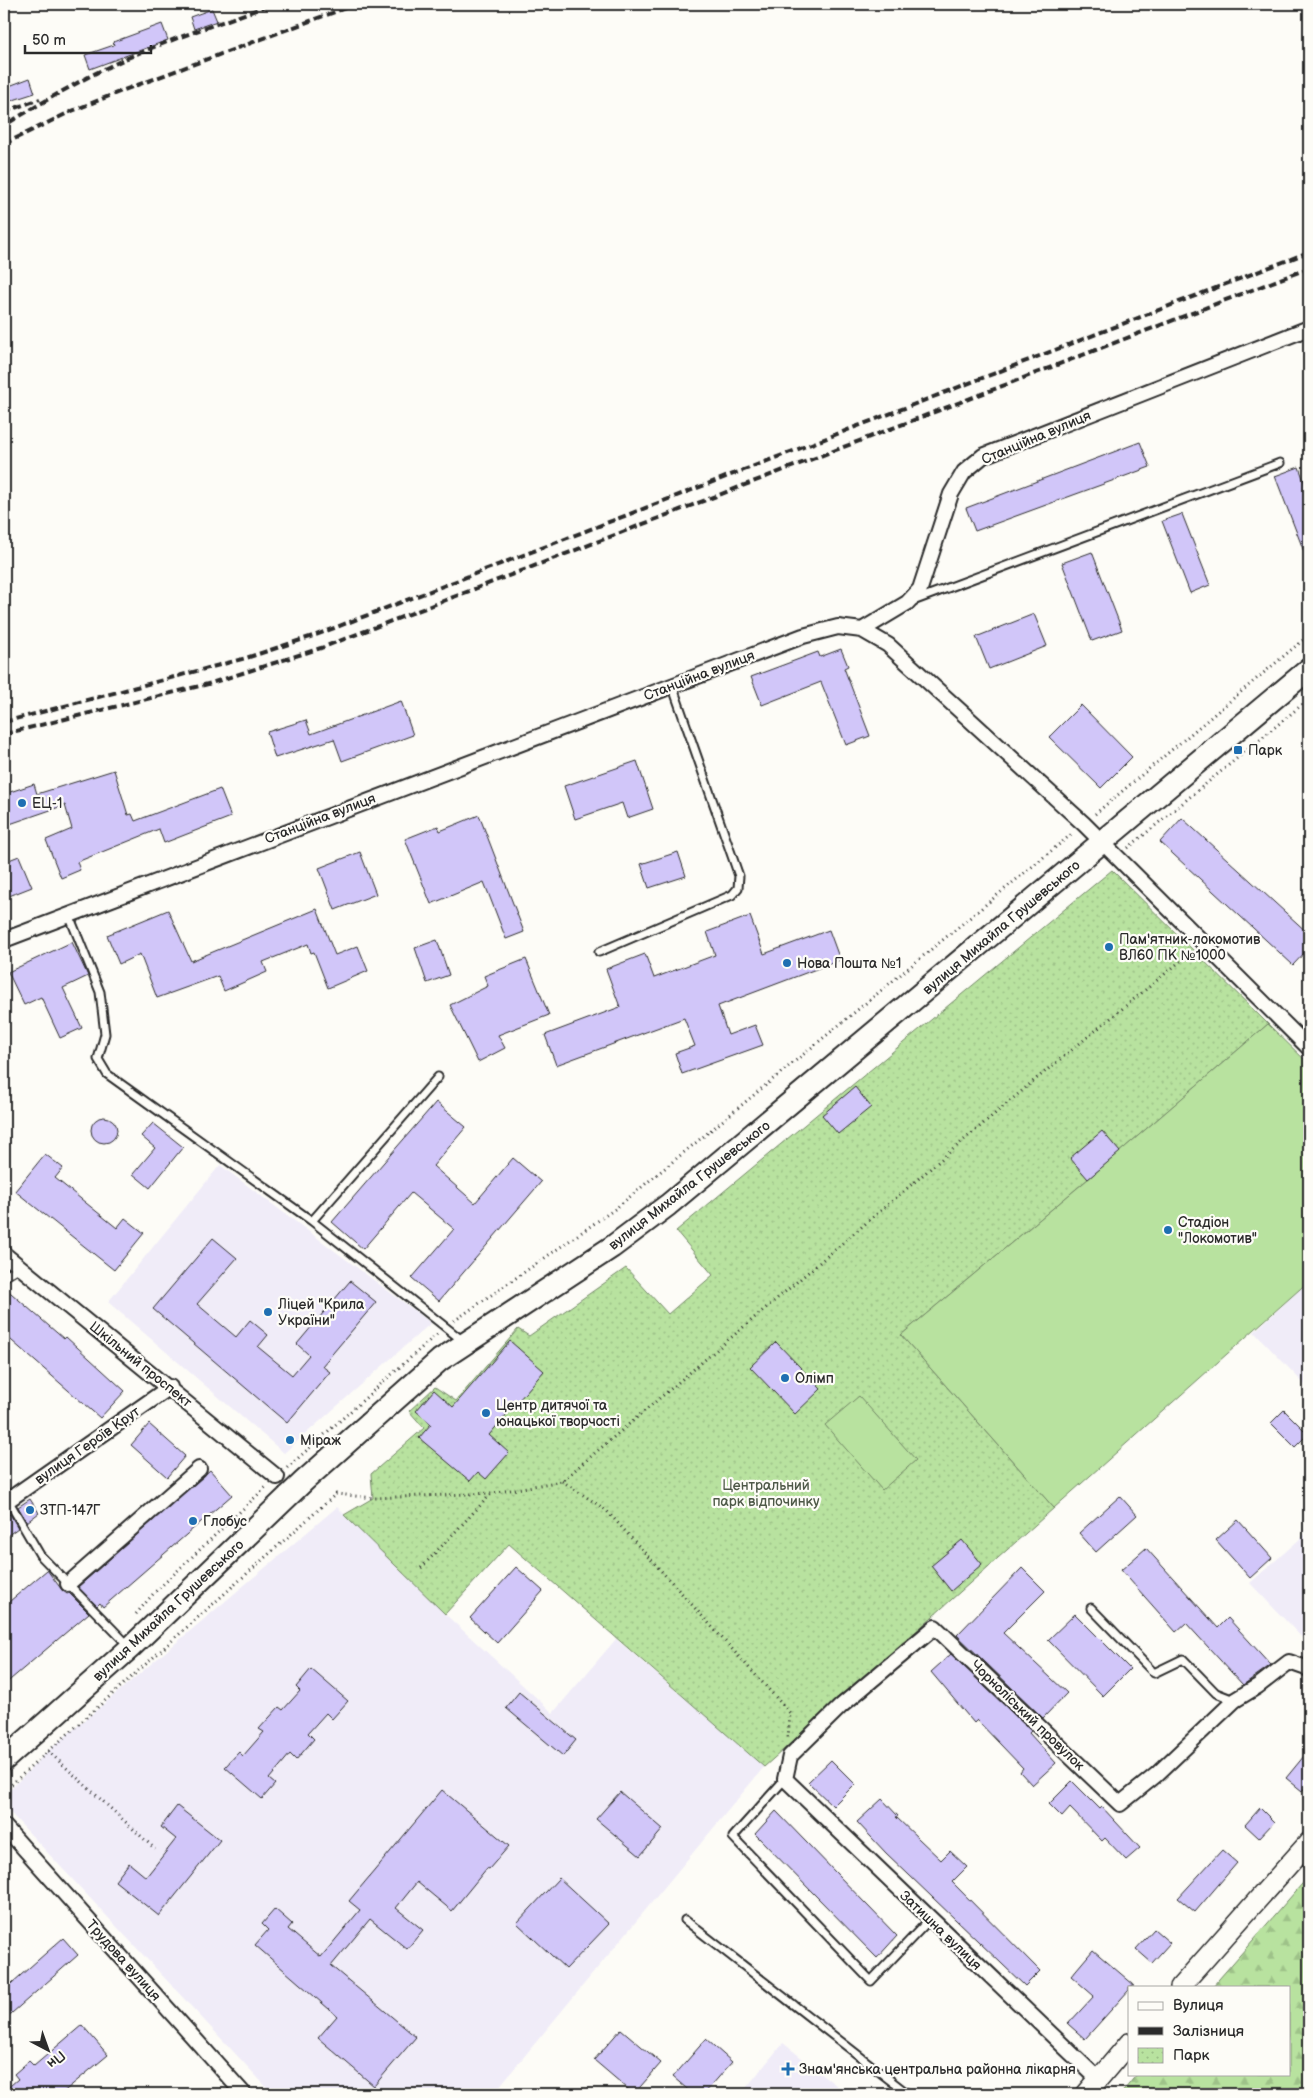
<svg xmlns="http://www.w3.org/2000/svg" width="1313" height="2098" viewBox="0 0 1313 2098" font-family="'Balsamiq Sans',sans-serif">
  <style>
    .built { fill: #f0ecf8 }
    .forest { fill: url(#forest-firs); stroke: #728665 }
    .park { fill: url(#park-dots); stroke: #728665 }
    .garden { fill: #b8e29f; stroke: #728665 }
    .building { fill: #d1c6f9; stroke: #2b2b2b }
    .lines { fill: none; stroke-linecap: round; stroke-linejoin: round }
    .lane-casing { stroke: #2b2b2b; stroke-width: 11 }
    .street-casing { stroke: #2b2b2b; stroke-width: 18 }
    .secondary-casing { stroke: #2b2b2b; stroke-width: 22 }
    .primary-casing { stroke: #2b2b2b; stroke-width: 25 }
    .path { stroke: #2b2b2b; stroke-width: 3; stroke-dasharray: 1 4; stroke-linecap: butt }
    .lane { stroke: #fdfcf7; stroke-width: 7 }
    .street { stroke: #fdfcf7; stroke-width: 14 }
    .secondary { stroke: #fdfcf7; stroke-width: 19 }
    .primary { stroke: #fdfcf7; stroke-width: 21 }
    .rail { stroke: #2b2b2b; stroke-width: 4; stroke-dasharray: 8 4; stroke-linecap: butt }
    .poi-dot { fill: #1f6fb2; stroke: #fdfcf7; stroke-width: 2 }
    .labels { text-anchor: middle; stroke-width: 4.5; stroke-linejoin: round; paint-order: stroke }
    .street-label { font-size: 14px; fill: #2b2b2b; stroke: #fdfcf7 }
    .poi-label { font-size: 14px; fill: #2b2b2b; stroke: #fdfcf7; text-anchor: start }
    .park-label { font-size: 14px; fill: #4e5948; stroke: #fdfcf7 }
  </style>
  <defs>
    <pattern id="forest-firs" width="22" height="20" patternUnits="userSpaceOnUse" patternTransform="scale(1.25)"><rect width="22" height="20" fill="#b8e29f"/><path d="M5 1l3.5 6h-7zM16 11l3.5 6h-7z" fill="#9ec289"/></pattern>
    <pattern id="park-dots" width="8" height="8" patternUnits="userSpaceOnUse" patternTransform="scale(1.25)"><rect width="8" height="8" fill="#b8e29f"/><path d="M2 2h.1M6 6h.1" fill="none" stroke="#9ec289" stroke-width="1.8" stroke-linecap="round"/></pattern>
  </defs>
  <rect width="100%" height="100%" fill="#fdfcf7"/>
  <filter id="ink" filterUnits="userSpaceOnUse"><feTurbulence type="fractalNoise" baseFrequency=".02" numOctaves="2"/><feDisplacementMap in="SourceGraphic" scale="10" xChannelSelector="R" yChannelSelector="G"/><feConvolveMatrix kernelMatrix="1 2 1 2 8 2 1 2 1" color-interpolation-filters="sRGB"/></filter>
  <g filter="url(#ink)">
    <path class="built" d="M220,1165L431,1323L284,1453L108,1302Z
      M1309,1281V1389L1254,1332Z
      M337,1507L445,1614L553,1713L616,1639L764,1767L498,2088L504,2094H273L4,1806V1796L48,1751Z
      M1309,1531V1645L1250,1583Z
      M783,2043L847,2094H741Z"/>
    <path class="forest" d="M1309,1876V2094H1121L1137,2074H1289V1987H1212Z"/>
    <path class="park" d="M1112,870L1268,1024L1088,1179L901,1335L1054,1508L764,1767L509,1544L445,1614L344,1515L373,1498L371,1474L424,1428L409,1411L435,1387L456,1401L518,1329L529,1336L626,1268L668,1314L713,1275L676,1231Z"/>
    <path class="garden" d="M1268,1024L1309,1064V1281L1054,1508L901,1335L1088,1179Z
      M859,1396L916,1460L882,1490L825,1425Z"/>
    <path class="building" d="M212,9L217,21L194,29L190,17Z
      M162,24L168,40L90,69L85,55L114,45L113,42Z
      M30,78L35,93L4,103V88Z
      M1140,442L1150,467L975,531L966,508Z
      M1299,467L1309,495L1308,562L1275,476Z
      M1182,514L1210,585L1190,593L1162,521Z
      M1092,552L1122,630L1092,641L1062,563Z
      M1034,614L1047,646L989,669L976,637Z
      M841,649L848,666L844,668L870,736L846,745L821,682L762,705L751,677L818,652L820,657Z
      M401,701L413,735L342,761L334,739L275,758L267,732L306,720L311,734Z
      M1081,705L1132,757L1101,788L1049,737Z
      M637,761L653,809L627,818L622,803L575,819L564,786Z
      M114,770L128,815L132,814L135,821L220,789L231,817L164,843L159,829L77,862L80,870L61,878L46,840L72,829L65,805L4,826V794L34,784L37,794Z
      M479,815L524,932L506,939L484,882L431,904L405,839L438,826L440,831Z
      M1182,818L1309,934V948L1293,965L1160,842Z
      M360,852L376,894L335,910L319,868Z
      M678,852L686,876L649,888L641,864Z
      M19,856L32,887L4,898V862Z
      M317,909L335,955L358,946L368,971L328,988L314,952L311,953L308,944L263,962L267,972L224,991L218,976L157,998L140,954L119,964L107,935L168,910L191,961Z
      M750,916L764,954L829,930L840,960L718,1006L728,1035L755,1025L763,1045L682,1074L675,1053L695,1046L684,1018L556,1065L545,1035L620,1007L606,969L645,954L654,978L715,955L707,932Z
      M437,940L449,975L427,983L415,948Z
      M72,942L88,976L63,988L82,1028L60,1038L41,997L24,1005L8,972Z
      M526,959L549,1015L498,1035L505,1048L478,1062L450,1005L488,986L484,976Z
      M855,1087L871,1107L838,1134L822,1115Z
      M436,1102L466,1127L433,1166L475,1203L513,1158L541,1182L439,1301L412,1278L454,1229L411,1193L363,1249L332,1222Z
      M91 1130a13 13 0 1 1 26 0a13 13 0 1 1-26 0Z
      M153,1123L183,1147L150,1188L133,1174L155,1148L141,1136Z
      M1102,1131L1120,1152L1088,1179L1070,1158Z
      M45,1154L63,1168L55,1178L117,1228L125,1218L144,1233L114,1270L15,1191Z
      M213,1238L237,1258L197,1304L236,1337L250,1320L268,1335L258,1347L292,1375L309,1355L297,1344L350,1281L376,1302L322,1366L330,1372L287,1423L153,1309Z
      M4,1287L64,1339L66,1337L125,1391L100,1418L4,1334Z
      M510,1341L544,1371L489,1435L509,1453L486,1479L478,1472L470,1481L419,1438L431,1424L416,1411L434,1390L453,1407Z
      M776,1342L821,1389L795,1414L750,1367Z
      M1284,1410L1308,1434L1295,1447L1271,1423Z
      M149,1424L185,1456L167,1477L131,1445Z
      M210,1470L232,1495L103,1607L100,1603L97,1606L78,1587Z
      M1120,1496L1137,1515L1096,1552L1079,1533Z
      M30,1499L39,1513L27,1522L18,1507Z
      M10,1514L18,1528L4,1538V1518Z
      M1238,1520L1272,1558L1250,1578L1216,1540Z
      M962,1540L982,1564L951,1591L931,1566Z
      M1146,1548L1218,1628L1228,1618L1271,1665L1243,1685L1186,1623L1176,1632L1121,1570Z
      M516,1567L543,1591L497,1643L470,1618Z
      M1022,1568L1045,1591L1003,1633L1067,1693L1043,1718L957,1635Z
      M47,1570L62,1590L67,1594L69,1593L89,1613L4,1685V1606Z
      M1075,1614L1130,1669L1103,1696L1048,1640Z
      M951,1654L1031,1731L1029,1733L1056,1763L1032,1785L1020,1772L1023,1768L977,1720L974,1723L931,1672Z
      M311,1669L348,1701L332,1719L326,1713L308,1733L314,1739L296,1760L290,1754L269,1779L275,1784L262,1799L225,1767L239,1752L243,1756L264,1732L259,1729L279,1707L283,1710L300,1691L296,1687Z
      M519,1692L576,1740L563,1756L506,1708Z
      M1309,1750V1783L1302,1791L1286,1778Z
      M831,1760L855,1784L833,1806L808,1782Z
      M1072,1781L1100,1809L1102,1807L1140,1848L1126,1860L1105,1838L1102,1841L1070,1808L1062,1817L1049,1804Z
      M442,1790L509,1846L489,1869L487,1868L452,1911L417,1882L396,1908L423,1930L407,1949L370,1919L331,1966L416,2037L374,2086L318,2038L337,2016L255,1945L268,1930L262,1924L275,1909L292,1924L288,1929L321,1957L360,1910L349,1901Z
      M620,1792L663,1829L640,1856L596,1819Z
      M882,1799L898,1816L896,1817L941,1860L950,1851L967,1867L952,1882L1040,1971L1025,1986L886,1853L857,1822Z
      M177,1806L220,1840L159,1916L115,1881L129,1863L146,1877L176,1839L161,1827Z
      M1260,1808L1274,1822L1259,1838L1245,1825Z
      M776,1811L897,1936L877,1958L755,1834Z
      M1222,1850L1237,1863L1195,1912L1178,1898Z
      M559,1878L609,1924L566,1969L517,1923Z
      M1154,1929L1170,1943L1152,1963L1136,1949Z
      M63,1938L78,1955L4,2020V1990Z
      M1093,1950L1134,1985L1129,1987V1990L1085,2039L1068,2024L1094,1996L1071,1976Z
      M82,2025L108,2055L61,2094H4V2091L18,2079L14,2074L29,2061L34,2066Z
      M621,2029L661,2063L634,2094L594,2060Z
      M706,2039L732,2062L704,2094H693L673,2077Z"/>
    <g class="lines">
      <defs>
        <path id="lane" d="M913,601L1280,463
          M69,915L100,992L105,1034L98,1059L107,1074L312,1221L463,1341
          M599,952L732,895L738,888L739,876L672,685
          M312,1221L438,1077
          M4,1277L20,1267
          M8,1500L40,1555L128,1645
          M1091,1608L1154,1673L1183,1659L1216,1693L1234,1700
          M785,1779L733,1837L871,1981L930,1919
          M685,1920L908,2094"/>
        <path id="street" d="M862,630L888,645L1084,824L1309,1048
          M4,940L803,636L838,627L862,630L907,603L920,589L951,494L964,472L983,456L1309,328
          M4,1254L277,1477
          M4,1503L170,1387
          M68,1584L199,1469
          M4,1826L244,2094
          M1098,2079L785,1779L790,1756L841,1706L935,1627L1120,1804L1156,1775L1235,1700L1258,1686L1289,1662L1309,1669"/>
        <path id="secondary" d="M1180,1987L1309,1842
          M1086,2094L1129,2043"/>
        <path id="primary" d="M4,1760L130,1648L304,1481L440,1360L612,1247L668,1205L1309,669"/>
      </defs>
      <use href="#lane" class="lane-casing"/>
      <use href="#street" class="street-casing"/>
      <use href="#secondary" class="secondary-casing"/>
      <use href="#primary" class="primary-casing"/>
      <path class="path" d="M1095,814L1309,635
        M1128,848L1309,699
        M454,1321L615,1209L1073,833
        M287,1468L437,1334
        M562,1481L606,1510L790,1713L788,1738
        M421,1568L492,1493
        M136,1614L154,1593L266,1487
        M48,1751L155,1849
        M4,1791L336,1494L374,1498L493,1493L562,1481L1030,1084L1193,951"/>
      <use href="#lane" class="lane"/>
      <use href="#street" class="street"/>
      <use href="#secondary" class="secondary"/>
      <use href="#primary" class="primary"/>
      <path class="rail" d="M4,112L40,99
        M10,122C53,96 97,70 144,51C186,34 229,20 272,4
        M4,144L72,111L124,90L356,4
        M4,722L246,658L316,635L1309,252
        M4,734L208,684L321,648L1309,268"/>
    </g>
  </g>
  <g class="poi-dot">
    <rect x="1233" y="745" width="10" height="10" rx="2.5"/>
    <circle cx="22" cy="803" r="5"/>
    <circle cx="1109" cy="947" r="5"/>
    <circle cx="787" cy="963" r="5"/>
    <circle cx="1168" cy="1230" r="5"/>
    <circle cx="268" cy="1312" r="5"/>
    <circle cx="785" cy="1378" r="5"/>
    <circle cx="486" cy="1413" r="5"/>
    <circle cx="290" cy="1440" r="5"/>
    <circle cx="30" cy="1510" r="5"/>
    <circle cx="193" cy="1521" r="5"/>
    <path d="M785.5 2061.5h5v5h5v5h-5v5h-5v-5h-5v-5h5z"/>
  </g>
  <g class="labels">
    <g class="street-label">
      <text transform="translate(1036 437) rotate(-23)" y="5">Станційна вулиця</text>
      <text transform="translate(699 675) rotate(-21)" y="5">Станційна вулиця</text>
      <text transform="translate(320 818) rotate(-21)" y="5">Станційна вулиця</text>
      <text transform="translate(1001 927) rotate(-40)" y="5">вулиця Михайла Грушевського</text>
      <text transform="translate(689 1185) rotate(-38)" y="5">вулиця Михайла Грушевського</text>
      <text transform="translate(141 1364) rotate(39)" y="5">Шкільний проспект</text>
      <text transform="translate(87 1445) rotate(-35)" y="5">вулиця Героїв Крут</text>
      <text transform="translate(168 1610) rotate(-43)" y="5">вулиця Михайла Грушевського</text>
      <text transform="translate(1028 1715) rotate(44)" y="5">Чорноліський провулок</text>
      <text transform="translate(941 1930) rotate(44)" y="5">Затишна вулиця</text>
      <text transform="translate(124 1960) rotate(48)" y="5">Трудова вулиця</text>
    </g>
    <g class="poi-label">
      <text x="1248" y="755">Парк</text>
      <text x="32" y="808">ЕЦ-1</text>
      <text x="1119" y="944">Пам'ятник-локомотив<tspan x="1119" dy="16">ВЛ60 ПК №1000</tspan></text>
      <text x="797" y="968">Нова Пошта №1</text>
      <text x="1178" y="1227">Стадіон<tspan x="1178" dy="16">"Локомотив"</tspan></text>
      <text x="278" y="1309">Ліцей "Крила<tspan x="278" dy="16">України"</tspan></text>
      <text x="795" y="1383">Олімп</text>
      <text x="496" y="1410">Центр дитячої та<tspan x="496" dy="16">юнацької творчості</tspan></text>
      <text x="300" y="1445">Міраж</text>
      <text x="40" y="1515">ЗТП-147Г</text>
      <text x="203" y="1526">Глобус</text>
      <text x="799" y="2074">Знам'янська центральна районна лікарня</text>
    </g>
    <g class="park-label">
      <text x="766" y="1490">Центральний<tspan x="766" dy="16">парк відпочинку</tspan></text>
    </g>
  </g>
  <rect width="1313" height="2098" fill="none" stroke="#fdfcf7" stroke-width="20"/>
  <rect x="10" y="10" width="1293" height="2078" fill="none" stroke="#2b2b2b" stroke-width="2" filter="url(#ink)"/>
  <rect x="1128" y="1986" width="162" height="90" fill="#fdfcf7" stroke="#a9a8a5"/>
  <rect x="1138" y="2002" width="25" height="8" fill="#fdfcf7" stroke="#a9a8a5"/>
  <text x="1173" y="2010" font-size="15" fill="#2b2b2b">Вулиця</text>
  <rect x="1138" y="2027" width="25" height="8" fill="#2b2b2b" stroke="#a9a8a5"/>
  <text x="1173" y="2036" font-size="15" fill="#2b2b2b">Залізниця</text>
  <rect x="1138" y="2048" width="25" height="15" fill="url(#park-dots)" stroke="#a9a8a5"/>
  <text x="1173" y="2060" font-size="15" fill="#2b2b2b">Парк</text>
  <g transform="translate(48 2050) rotate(139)" stroke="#fdfcf7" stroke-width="4" paint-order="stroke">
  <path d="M0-4L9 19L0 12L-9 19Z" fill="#2b2b2b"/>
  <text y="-8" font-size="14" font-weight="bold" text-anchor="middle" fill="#2b2b2b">Пн</text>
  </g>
  <path d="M25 45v8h126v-8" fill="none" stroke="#2b2b2b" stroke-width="2.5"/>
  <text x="32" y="45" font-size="15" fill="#2b2b2b" stroke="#fdfcf7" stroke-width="4" paint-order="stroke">50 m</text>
</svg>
